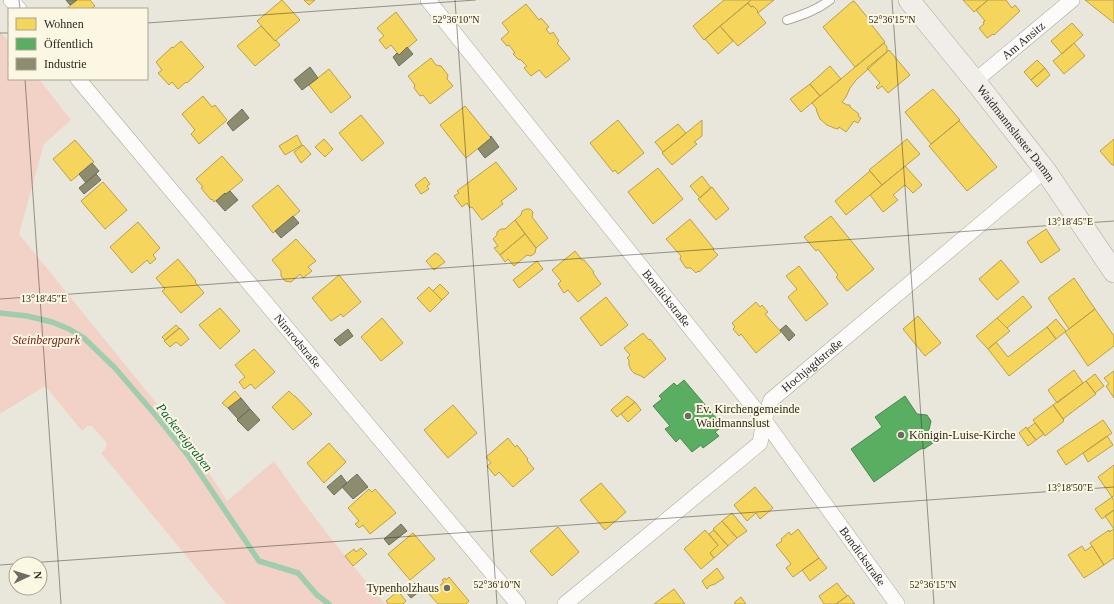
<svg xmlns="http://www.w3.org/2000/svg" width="1114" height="604" viewBox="0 0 1114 604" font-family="'Times New Roman',serif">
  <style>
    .green { fill: #f2d2c7 }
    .homes { fill: #f6d55c; stroke: #b9a14a }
    .public { fill: #5aae61; stroke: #4c864e }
    .industry { fill: #8c8c6e; stroke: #6f6e57 }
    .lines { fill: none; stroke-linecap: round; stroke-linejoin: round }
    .stream { stroke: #9fcdae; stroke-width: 5.5 }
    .lane-casing { stroke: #aba8a0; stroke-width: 10 }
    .street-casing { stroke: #aba8a0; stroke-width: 16 }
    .secondary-casing { stroke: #aba8a0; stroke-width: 22 }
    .lane { stroke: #fcfbfa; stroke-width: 8 }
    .street { stroke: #fcfbfa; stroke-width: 15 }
    .secondary { stroke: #f1eeea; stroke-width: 21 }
    .ticks { fill: none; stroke: #2b2921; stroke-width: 1; stroke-opacity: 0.45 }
    .poi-dot { fill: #6e6b62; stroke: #fcf7e2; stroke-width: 1.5 }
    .labels { text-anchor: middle; stroke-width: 4; stroke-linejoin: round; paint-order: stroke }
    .street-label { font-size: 12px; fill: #2b2921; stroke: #fcf7e2 }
    .park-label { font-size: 12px; font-style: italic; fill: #742114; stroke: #fcf7e2 }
    .poi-label { font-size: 12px; fill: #2b2921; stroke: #fcf7e2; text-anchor: start }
    .water-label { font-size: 13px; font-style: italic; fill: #035a37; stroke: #fcf7e2 }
    .ticks-label { font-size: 10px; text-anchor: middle; fill: #2b2921; stroke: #fcf7e2; stroke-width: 4; stroke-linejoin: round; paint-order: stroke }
  </style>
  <rect width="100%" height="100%" fill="#e9e6db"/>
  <path class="green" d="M0,31L9,42V79H39L71,120L44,144L19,234L196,452L227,501L274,461C308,511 346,558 385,604H226L101,453L106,448L107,443L92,426H87L82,431L45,386L0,414Z"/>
  <path class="homes" d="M77,0H90L95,6L91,9H66Z
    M282,0L300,20L275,41L257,21Z
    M304,0H315L309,5Z
    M724,0H751L704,40L693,26Z
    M751,0H774L758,13L757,12L758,11L753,6L751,7L748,3Z
    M963,0H988L974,12Z
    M988,0H1006L1012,8L1015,5L1020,11L994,35L993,34L987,38L979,28L984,24L983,22L985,21L976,10Z
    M1085,0H1114V23Z
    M853,1H854L872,23L871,24L885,42L855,67L823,27Z
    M748,3L751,7L753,6L758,11L757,12L766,23L738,46L720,26Z
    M526,4L539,20L541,18L549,27L546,29L550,34L553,32L559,41L557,43L570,59L546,78L539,70L531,76L524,68L527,66L520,59L519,60L513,54L515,53L509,45L507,46L501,39L509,32L502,23Z
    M396,12L417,40L399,55L391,45L386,49L379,40L384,36L377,28Z
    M1072,23L1083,35L1062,54L1051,41Z
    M261,26L275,41L276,40L280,45L255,66L237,46Z
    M720,26L733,41L718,54L705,39Z
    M181,41L204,67L187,83L186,82L178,89L172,82L169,85L158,73L162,70L156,62L172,47L173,48Z
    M884,43L887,47V52L856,80L850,88L846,97L842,102L847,105H850V107L859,114L858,116L861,118L858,123L854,121L846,132L839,127L838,129L834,128L827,125L820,119L817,112L816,108L812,103Z
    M1074,43L1085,56L1064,74L1053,61Z
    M889,50L910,75L888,93L882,86L878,89L876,87L880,83L867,68Z
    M431,58L436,65L441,66L448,75L447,79L453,86L430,104L423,95L420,96L414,88L415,85L408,76Z
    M1037,60L1045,68L1031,80L1024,72Z
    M830,66L841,79L820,96L810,84Z
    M1045,68L1050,75L1037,87L1031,80Z
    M329,69L351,97L331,113L309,85Z
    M810,84L820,96L801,112L790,99Z
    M933,89L960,120L931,144L905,112Z
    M203,96L212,107L215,105L227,120L199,144L191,134L195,130L182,114Z
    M465,106L491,138L466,158L440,125Z
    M361,115L384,143L362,161L339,133Z
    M618,120L644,153L618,174L615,170L613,172L590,143Z
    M702,120V136L694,142L697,144L672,165L662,153Z
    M959,121L997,167L967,191L929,146Z
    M678,124L686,133L663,152L655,142Z
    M297,135L302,145L285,155L279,146Z
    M324,139L333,149L325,157L315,147Z
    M907,139L920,154L882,185L869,170Z
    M1114,139V165H1112L1100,151Z
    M75,140L94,162L71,181L53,159Z
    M303,145L311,154L301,163L294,152Z
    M222,156L243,180L226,194L225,193L214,202L212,199L211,200L201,188L203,187L196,179Z
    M496,162L517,189L501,201L503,204L482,220L472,207L470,208L467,203L462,207L454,196L459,193L457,191Z
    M905,166L922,185L913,193L905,185L893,195L898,200L883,212L870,195Z
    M658,168L683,199L653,224L628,192Z
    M870,171L882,185L846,215L835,201Z
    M702,176L711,188L700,198L690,186Z
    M425,177L430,184L427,186L429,189L421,194L415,185Z
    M103,182L127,210L105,229L81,201Z
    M278,185L300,211L273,233L252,206Z
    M712,187L729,209L716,220L698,199Z
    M526,209H530L533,212L532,217L548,238L536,248L515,220L521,215L522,211Z
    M831,216L874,269L847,291L836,277L838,275L818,249L816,251L804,237Z
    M690,219L714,249L713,250L718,255L699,272L698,271L696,273L691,268H686L680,259L681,256L666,239Z
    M515,220L525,234L500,255L494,248L498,246L493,239L497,235V232L501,229H505Z
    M138,222L160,248L153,255L156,259L150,264L147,260L132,273L110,247Z
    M1046,229L1060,250L1041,263L1027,242Z
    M525,234L536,248L535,253L531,256L527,255L514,266L508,259L505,262L500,255Z
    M296,239L316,261L308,267L312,271L303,278L300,274L291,282L285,281L281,276V271L272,260Z
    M575,251L582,260H584L594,272L593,273L601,284L578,302L568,290L564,293L558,284L561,281L552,270Z
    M435,253L437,254H438L445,262L434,270L426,261Z
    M178,259L196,281L195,282L204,293L181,313L162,291L165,289L156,278Z
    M1001,260L1019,282L997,300L979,279Z
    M537,261L543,269L519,288L513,280Z
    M799,266L828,304L806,321L788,297L797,289L786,276Z
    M339,275L361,302L343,317L341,314L331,321L312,298Z
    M1074,278L1095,309L1069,329L1048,298Z
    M440,284L449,293L442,300L433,291Z
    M429,287L442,300L430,312L417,298Z
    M1023,296L1032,307L1007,328L997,318Z
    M606,297L628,325L601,346L580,318Z
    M756,302L760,307L762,305L768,312L765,314L781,332L756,353L741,334L739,336L733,329L735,327L732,323Z
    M220,308L240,331L220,349L199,325Z
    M1095,309L1114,336V346L1088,366L1065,332Z
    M918,316L941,343L925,356L903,329Z
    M382,318L403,343L381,361L361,337Z
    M997,318L1010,331L988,349L976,336Z
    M1056,319L1066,331L1056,339L1047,327Z
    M176,325L179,328L165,340L162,337Z
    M1047,327L1056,339L1009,376L988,349L996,342L1008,357Z
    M180,328L189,339L181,346L176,342L170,347L164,341Z
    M643,333L649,340L650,339L666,359L644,378L641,376L634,373L631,370L629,365V360L627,358L630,355L624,348Z
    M254,349L275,372L255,389L251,384L244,389L239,382L245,377L235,365Z
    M1074,370L1083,383L1057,403L1048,390Z
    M1114,371V398L1106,386L1109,384L1104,378Z
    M1095,374L1104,386L1095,393L1086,381Z
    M1086,381L1096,394L1063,419L1053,405Z
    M235,391L241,398L228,408L222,403Z
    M289,391L294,396H295L312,414L293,430L272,407Z
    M627,396L635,402L617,417L611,410Z
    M635,402L641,410L628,422L621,414Z
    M453,405L477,433L448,458L424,430Z
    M1053,405L1064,420H1063L1064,421L1045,436L1033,420Z
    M1103,420L1112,433L1066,465L1057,451Z
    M1035,423L1044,434L1036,440L1027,429Z
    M1026,427L1036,440L1028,446L1019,433Z
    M1107,436L1113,445L1088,462L1083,453Z
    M508,438L515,447L517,445L528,459L527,460L534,469L513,487L499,472L495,476L487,466L491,463L486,457Z
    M329,443L346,462L324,483L307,463Z
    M1114,465V496L1112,497L1098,477Z
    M601,483L626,512L605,530L580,500Z
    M755,487L773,508L760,519L756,513L747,521L734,505Z
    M369,489L372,492L375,489L396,513L370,534L363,525L359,528L355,524L359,521L348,508Z
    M1112,497L1114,501V510L1102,519L1095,509Z
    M1114,510V529L1105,516Z
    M732,513L747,531L737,538L722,521Z
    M722,521L737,538L728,546L713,529Z
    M558,527L579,552L552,576L530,551Z
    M798,529L819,558L793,577L786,568L791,564L776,545L782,541L781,539L789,532L791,535Z
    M1114,529V558L1104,565L1090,543L1109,530V532Z
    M705,530L718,545L710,553L714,558L701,569L684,549Z
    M714,530L728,546L714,558L710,553L718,545L709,534Z
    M413,533L435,559L410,580L388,554Z
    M1082,546L1085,551L1092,546L1104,565L1084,578L1068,555Z
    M361,548L367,554L353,566L345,556L354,549L356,552Z
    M819,558L827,568L810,581L802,570Z
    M717,568L724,578L715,584L709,586L707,589L702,581Z
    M449,577L469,601L466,604H438L429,594L444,582L442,580L445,578L446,580Z
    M837,583L847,596L836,604H824L819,596Z
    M674,589L685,604H654Z
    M398,591L406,601L403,604H388L386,601Z
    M848,595L855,604H836L847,596Z
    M741,597L746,604H734L735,603V602Z"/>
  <path class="public" d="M684,380L723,426L715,432L719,436L703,448L701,445L692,452L680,438L676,442L665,429L670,426L653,406L662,399L659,396L674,383L677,386Z
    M905,396L917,414L927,415L931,421L929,430L936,441L924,449L923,448L919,450L874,482L851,449L882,427L875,417Z"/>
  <path class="industry" d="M66,0H77L70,5Z
    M407,47L413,54L399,66L393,57L397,53L399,55Z
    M310,67L318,78L302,90L294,80Z
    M242,109L249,118L233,131L227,123Z
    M491,136L499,147L485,158L478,149L491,138L490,137Z
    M92,163L99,171L86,183L79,174Z
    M96,174L101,180L84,194L79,188Z
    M230,191L238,200L225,211L216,201L225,193L226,194Z
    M293,216L299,223L281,238L275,231Z
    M786,325L795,335L789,341L780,330Z
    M348,329L353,336L340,346L334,340Z
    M241,398L250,409L238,419L228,408Z
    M250,409L260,420L248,431L237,420Z
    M357,474L368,487L353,499L342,487Z
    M341,475L347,483L334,495L327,487Z
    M401,524L407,531L389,545L384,539Z
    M418,581L424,588L411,598L405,591Z"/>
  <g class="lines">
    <path class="stream" d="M0,313L27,316L52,322L69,329L84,338L115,368L158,418L187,454L259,561L298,573L317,595L329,604"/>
    <defs>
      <path id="lane" d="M787,20C803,15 817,10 830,0"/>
      <g id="street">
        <path d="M11,0L19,9"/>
        <path id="s1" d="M428,0L764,420L897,604"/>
        <path id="s2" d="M78,79L518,604"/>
        <path id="s3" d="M975,81L1072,0"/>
        <path id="s4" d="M565,604L760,443L764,420L771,400L1045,170"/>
      </g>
      <g id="secondary">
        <path id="s5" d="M909,0L975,81L1045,170L1114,272"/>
      </g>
    </defs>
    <use href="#lane" class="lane-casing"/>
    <use href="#street" class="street-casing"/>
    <use href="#secondary" class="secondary-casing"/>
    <use href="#lane" class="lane"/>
    <use href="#street" class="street"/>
    <use href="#secondary" class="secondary"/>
  </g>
  <path class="ticks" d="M19,0L20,9M455,0L497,604M892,0L934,604M147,23L476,0M0,33H9M25,79L61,604M0,299L1114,221M0,565L1114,487"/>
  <g class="poi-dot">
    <circle cx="688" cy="416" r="4"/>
    <circle cx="901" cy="435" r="4"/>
    <circle cx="447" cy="588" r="4"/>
  </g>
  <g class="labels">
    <g class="street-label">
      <text dy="4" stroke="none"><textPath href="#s3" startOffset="63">Am Ansitz</textPath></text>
      <text dy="4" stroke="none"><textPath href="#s5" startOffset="171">Waidmannsluster Damm</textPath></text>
      <text dy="4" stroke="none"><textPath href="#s1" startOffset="382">Bondickstraße</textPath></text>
      <text dy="4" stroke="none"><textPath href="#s2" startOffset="342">Nimrodstraße</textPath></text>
      <text dy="4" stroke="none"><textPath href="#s4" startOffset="351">Hochjagdstraße</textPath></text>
      <text dy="4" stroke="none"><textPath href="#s1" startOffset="706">Bondickstraße</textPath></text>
    </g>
    <g class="park-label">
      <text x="46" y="344">Steinbergpark</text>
    </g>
    <g class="poi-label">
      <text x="696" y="413">Ev. Kirchengemeinde<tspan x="696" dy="14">Waidmannslust</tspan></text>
      <text x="909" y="439">Königin-Luise-Kirche</text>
      <text x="439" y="592" text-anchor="end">Typenholzhaus</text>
    </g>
    <g class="water-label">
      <text transform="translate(185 437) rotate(52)" y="5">Packereigraben</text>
    </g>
  </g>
  <g class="ticks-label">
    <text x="456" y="23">52°36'10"N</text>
    <text x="892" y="23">52°36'15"N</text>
    <text x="1070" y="225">13°18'45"E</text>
    <text x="44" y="302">13°18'45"E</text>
    <text x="1070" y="491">13°18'50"E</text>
    <text x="497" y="588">52°36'10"N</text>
    <text x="933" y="588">52°36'15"N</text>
  </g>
  <rect x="8" y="8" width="140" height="72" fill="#fcf7e2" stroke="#a8a595"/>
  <rect x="16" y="18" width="20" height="12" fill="#f6d55c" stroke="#a8a595"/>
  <text x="44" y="28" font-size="12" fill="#2b2921">Wohnen</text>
  <rect x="16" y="38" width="20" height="12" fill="#5aae61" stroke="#a8a595"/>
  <text x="44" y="48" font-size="12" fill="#2b2921">Öffentlich</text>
  <rect x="16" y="58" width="20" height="12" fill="#8c8c6e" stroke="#a8a595"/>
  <text x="44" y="68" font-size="12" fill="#2b2921">Industrie</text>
  <g transform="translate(28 576) rotate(86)"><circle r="19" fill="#fcf7e2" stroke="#a8a595"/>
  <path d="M0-3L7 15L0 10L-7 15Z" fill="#6e6b62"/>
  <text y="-6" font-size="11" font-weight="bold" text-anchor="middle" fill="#2b2921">N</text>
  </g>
</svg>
